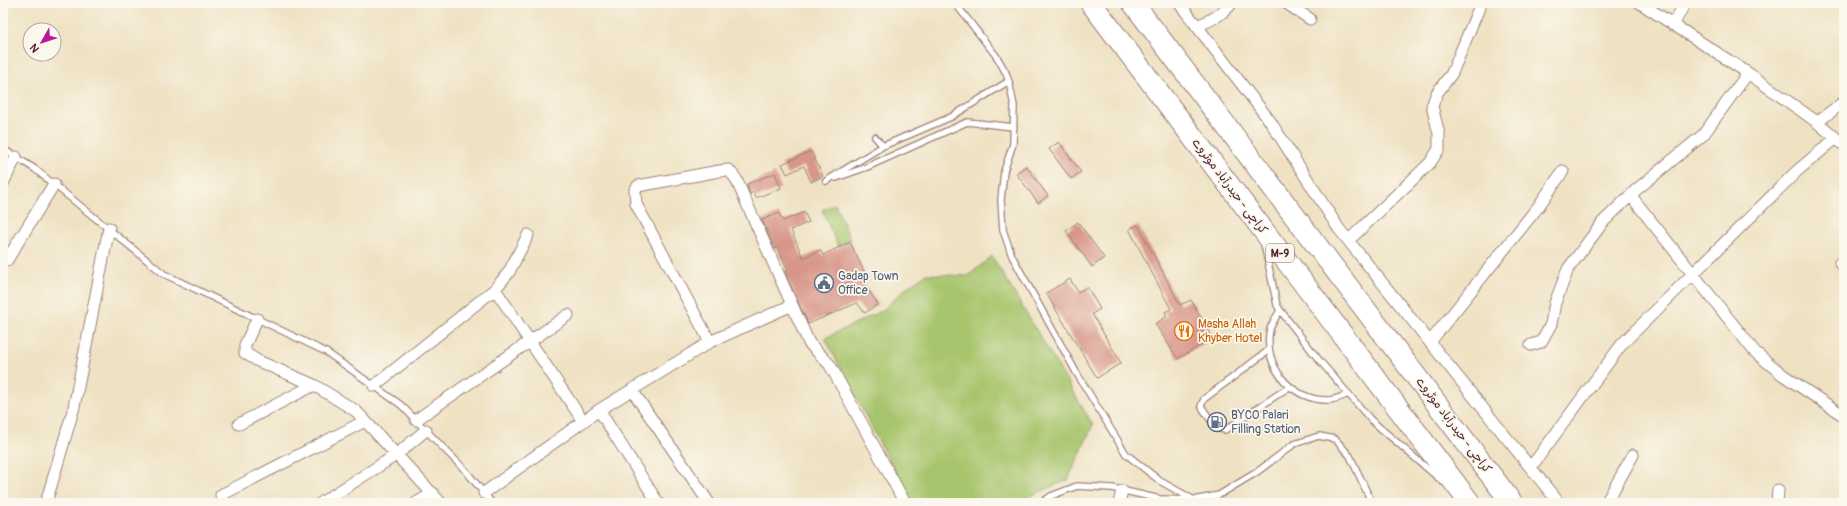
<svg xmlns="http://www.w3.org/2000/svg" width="1847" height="506" viewBox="0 0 1847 506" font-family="Pangolin,'Playpen Sans Arabic',sans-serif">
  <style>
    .green { fill: #a7c56c; stroke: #78724c }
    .building { fill: #d79689 }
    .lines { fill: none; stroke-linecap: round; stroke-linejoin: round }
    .service-casing { stroke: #9c8077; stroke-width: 8 }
    .minor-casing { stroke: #9c8077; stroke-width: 13 }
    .motorway-casing { stroke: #9c8077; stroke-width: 23 }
    .service { stroke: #fff; stroke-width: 5.5 }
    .minor { stroke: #fff; stroke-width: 11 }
    .motorway { stroke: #fff; stroke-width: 21 }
    .labels { text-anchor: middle; stroke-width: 3.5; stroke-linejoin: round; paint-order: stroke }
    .shield { fill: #fbf7ec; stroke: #7f6065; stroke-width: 1 }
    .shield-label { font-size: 11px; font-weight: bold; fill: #4a1f2b }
    .street-label { font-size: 12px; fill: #4a1f2b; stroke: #fbf7ec }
    .service-label { font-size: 12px; fill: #4e5e75; stroke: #fbf7ec; text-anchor: start }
    .food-label { font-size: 12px; fill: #c56008; stroke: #fbf7ec; text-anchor: start }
  </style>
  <rect width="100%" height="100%" fill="#fbf7ec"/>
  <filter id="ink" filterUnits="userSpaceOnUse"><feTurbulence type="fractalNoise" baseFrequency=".025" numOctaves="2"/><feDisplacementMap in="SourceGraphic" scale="8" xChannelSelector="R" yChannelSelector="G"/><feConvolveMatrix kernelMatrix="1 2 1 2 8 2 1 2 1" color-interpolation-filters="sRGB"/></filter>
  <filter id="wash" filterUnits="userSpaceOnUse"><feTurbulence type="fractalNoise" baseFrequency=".012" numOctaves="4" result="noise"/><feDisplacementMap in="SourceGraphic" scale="16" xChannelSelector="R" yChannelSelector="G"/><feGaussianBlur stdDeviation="0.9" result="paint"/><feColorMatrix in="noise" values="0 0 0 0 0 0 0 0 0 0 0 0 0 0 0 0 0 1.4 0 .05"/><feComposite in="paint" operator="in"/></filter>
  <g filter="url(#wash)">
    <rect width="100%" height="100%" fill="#efe2c3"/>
    <path class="green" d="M835,204L851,240L838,246L822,210Z
      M992,256L1093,425L1068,480L1013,503H911L825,338L883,310L907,287L926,274L968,276Z"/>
    <g id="blocks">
      <path class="building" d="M1059,142L1081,172L1071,179L1049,149Z
        M811,151L823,176L811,182L804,166L787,174L782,164Z
        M1026,166L1048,196L1038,203L1016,173Z
        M775,173L781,188L756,198L753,192L750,194L747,184Z
        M804,212L809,222L791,230L803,258L820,250L823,255L850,242L867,278L862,281L878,304L865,313L857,303L808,324L785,271L788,270L777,248L775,249L762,220L779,213L783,221Z
        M1078,222L1104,258L1092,267L1066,231Z
        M1138,225L1180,305L1191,300L1213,338L1178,359L1155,324L1167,316L1165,312L1171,309L1129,229Z
        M1070,279L1078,292L1087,287L1100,309L1092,314L1121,363L1097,378L1046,293Z"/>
    </g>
  </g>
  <g filter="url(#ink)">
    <use href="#blocks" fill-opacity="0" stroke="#9c8077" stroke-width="1"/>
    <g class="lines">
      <defs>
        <path id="service" d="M955,3L997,57L1006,73L1010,86L1014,106L1013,144L1004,171L1001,200L1003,230L1012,256L1076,372L1126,454L1160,481L1194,500
          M875,137L883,146
          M3,149L35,169L164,274L326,352L401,405L466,471L492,503
          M836,178L867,167L967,122L1014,127
          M826,181L883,146L951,117L1009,81
          M1264,244L1277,305L1280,310L1319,360L1371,420L1443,482
          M1280,310C1277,316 1272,323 1270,329C1262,365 1291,401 1328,400C1335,400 1343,396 1349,394
          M1269,350L1204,399L1201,406L1216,428L1225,430L1289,387
          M1041,503L1051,496L1077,486L1112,488L1160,499L1194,500L1219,495L1257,472L1294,444L1319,436L1335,439L1350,456L1372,503"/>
        <path id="minor" d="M1179,3L1270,121L1339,229L1559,503
          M1286,3L1310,19
          M1640,3L1748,73L1817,122L1844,145
          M1673,25L1685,3
          M1197,26C1211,20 1222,15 1232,3
          M1817,122L1844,102
          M3,183L16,157
          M1631,196L1755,352L1783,375L1844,416
          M1349,240L1430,163L1439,149V134L1432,106L1437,93L1452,73L1481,3
          M7,260L54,184
          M1840,263L1844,267
          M495,289L583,421
          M257,319L245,345V353L258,361L314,385L356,411L441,503
          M710,342L636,204L635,190L638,186L719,171L729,170L736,179L809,343L830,365L905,503
          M1430,342L1538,207L1563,171
          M1531,345L1541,342L1551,324L1555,303L1568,269L1603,222L1636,190L1703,135L1748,73
          M374,386L495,289L509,272L528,235
          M632,390L709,503
          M599,410L658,503
          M416,420L568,315
          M239,424L314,385
          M1531,467L1622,344L1797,171L1835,139
          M484,493L599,410L710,342L792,305
          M221,495L365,421
          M46,503L74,407L109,228
          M321,503L396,455L426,430
          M416,503L433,493
          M1119,503L1122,491
          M1606,503L1633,455
          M1777,503L1778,490"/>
        <path id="motorway" d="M1091,3L1470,503
          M1133,3L1512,503"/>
      </defs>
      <use href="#service" class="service-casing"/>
      <use href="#minor" class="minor-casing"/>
      <use href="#motorway" class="motorway-casing"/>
      <use href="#service" class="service"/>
      <use href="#minor" class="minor"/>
      <use href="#motorway" class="motorway"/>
    </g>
  </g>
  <defs>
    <symbol id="civic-ring" viewBox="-11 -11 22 22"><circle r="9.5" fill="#fbf7ec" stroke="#5c6f8a" stroke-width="1.5"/><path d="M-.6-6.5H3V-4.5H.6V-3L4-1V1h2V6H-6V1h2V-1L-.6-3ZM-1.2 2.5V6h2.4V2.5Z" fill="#5c6f8a"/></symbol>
    <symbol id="restaurant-ring" viewBox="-11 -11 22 22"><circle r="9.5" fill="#fbf7ec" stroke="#e8710a" stroke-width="1.5"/><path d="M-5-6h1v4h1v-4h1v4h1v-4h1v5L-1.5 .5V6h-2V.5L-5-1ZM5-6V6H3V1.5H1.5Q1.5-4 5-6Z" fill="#e8710a"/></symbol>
    <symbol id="fuel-ring" viewBox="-11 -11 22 22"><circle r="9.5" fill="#fbf7ec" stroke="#5c6f8a" stroke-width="1.5"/><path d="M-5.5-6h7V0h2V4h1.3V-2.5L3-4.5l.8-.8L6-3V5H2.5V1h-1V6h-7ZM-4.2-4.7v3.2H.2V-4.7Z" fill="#5c6f8a"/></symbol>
  </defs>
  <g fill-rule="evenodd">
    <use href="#civic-ring" x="813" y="272" width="22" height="22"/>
    <use href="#restaurant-ring" x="1173" y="320" width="22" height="22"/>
    <use href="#fuel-ring" x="1206" y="411" width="22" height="22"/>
  </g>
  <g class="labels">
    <rect class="shield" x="1266" y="244" width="28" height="18" rx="3"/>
    <g class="shield-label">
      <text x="1280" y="257">M-9</text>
    </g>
    <g class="street-label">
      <text transform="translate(1230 186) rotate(53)" y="4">کراچی - حیدرآباد موٹروے</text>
      <text transform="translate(1454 425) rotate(53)" y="4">کراچی - حیدرآباد موٹروے</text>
    </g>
    <g class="service-label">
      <text x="838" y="280">Gadap Town<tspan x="838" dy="14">Office</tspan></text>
      <text x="1231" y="419">BYCO Palari<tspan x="1231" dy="14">Filling Station</tspan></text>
    </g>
    <g class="food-label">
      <text x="1198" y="328">Masha Allah<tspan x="1198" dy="14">Khyber Hotel</tspan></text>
    </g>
  </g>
  <rect width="1847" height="506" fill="none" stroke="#fbf7ec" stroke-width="16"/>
  <g transform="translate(42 42) rotate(231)"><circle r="19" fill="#fbf7ec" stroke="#b4a19f"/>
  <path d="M0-3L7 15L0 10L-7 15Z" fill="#b5179e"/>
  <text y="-6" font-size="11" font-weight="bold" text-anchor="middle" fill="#4a1f2b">N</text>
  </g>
</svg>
